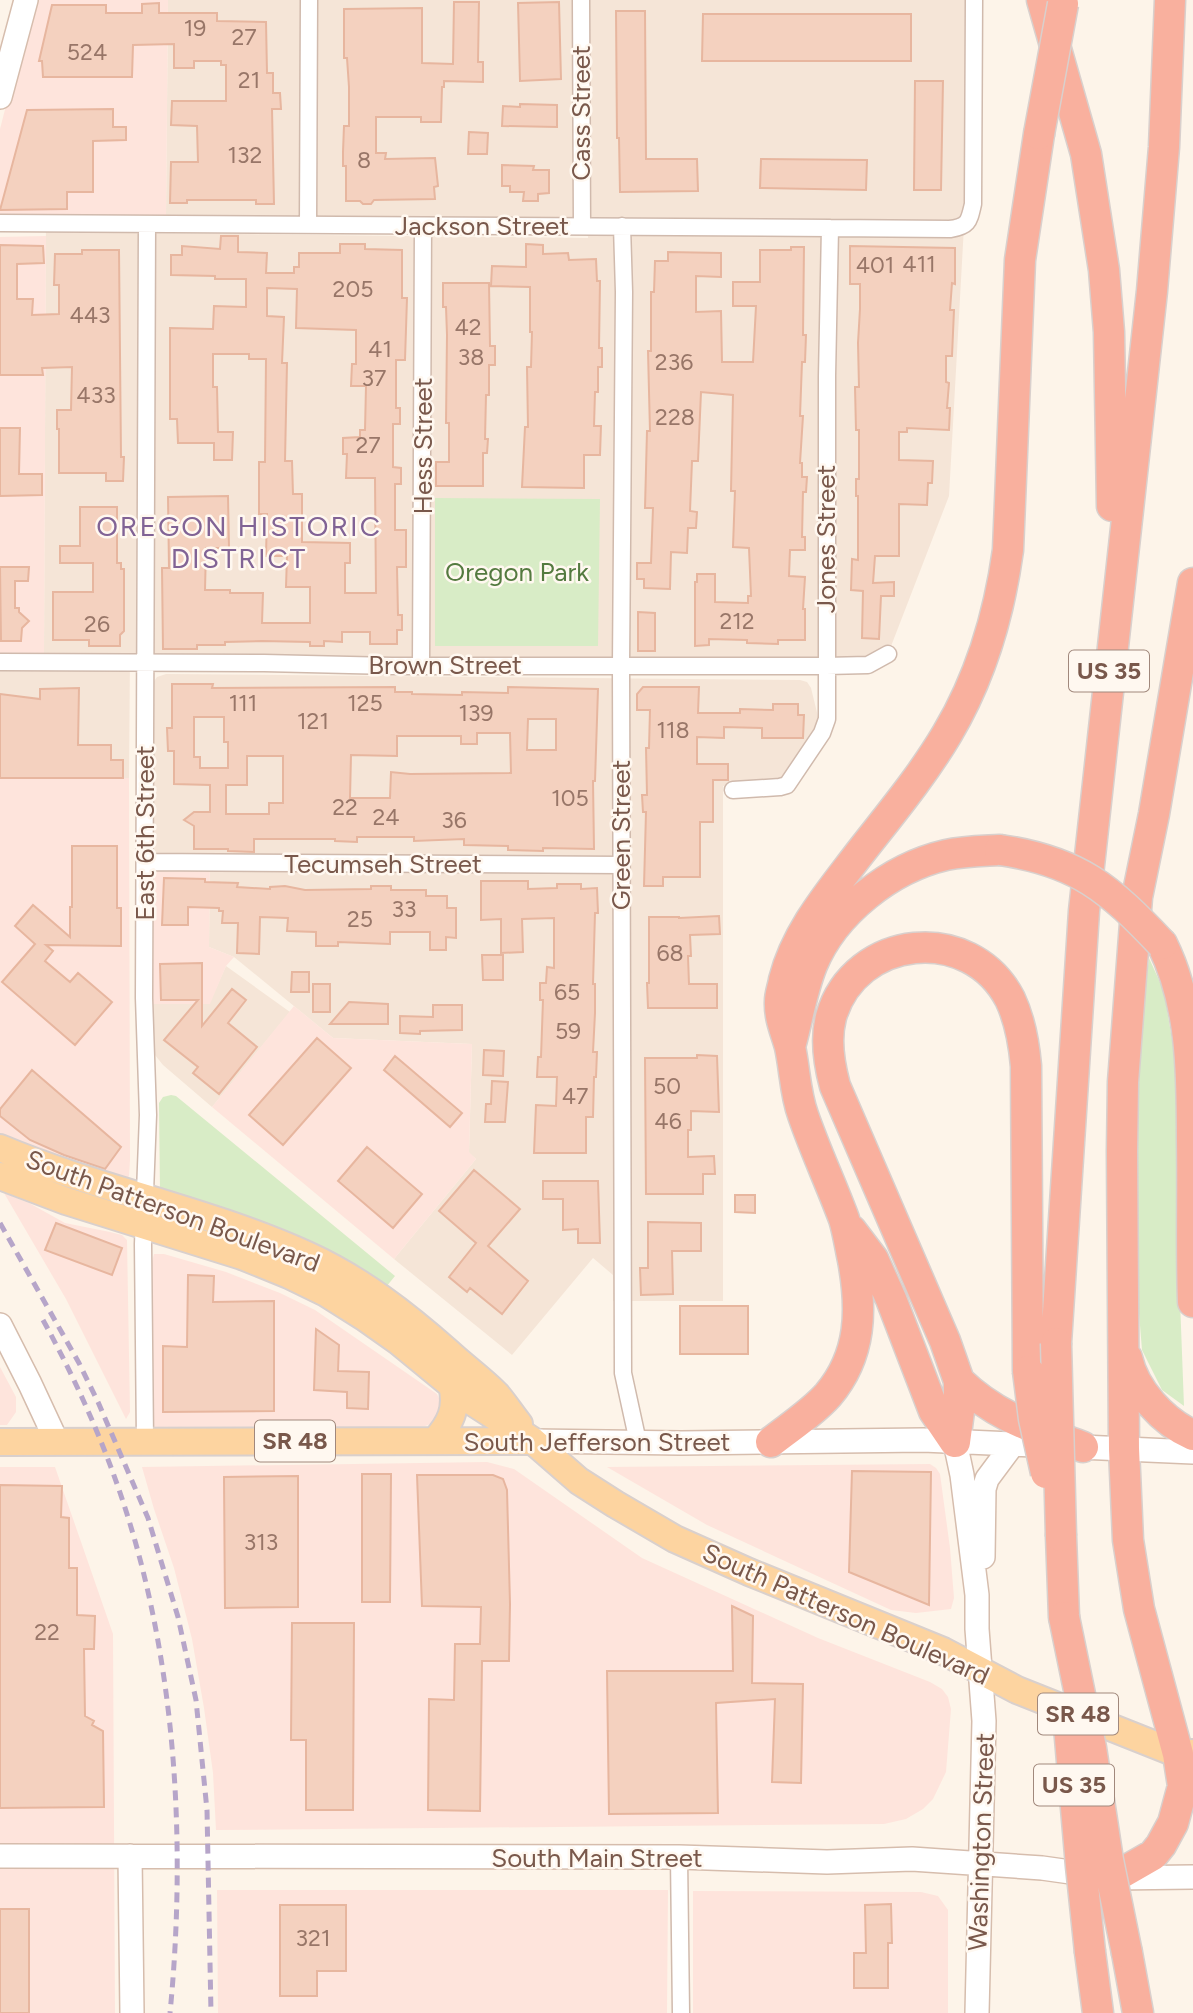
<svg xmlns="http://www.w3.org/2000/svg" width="1193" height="2013" viewBox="0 0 1193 2013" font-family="Figtree,sans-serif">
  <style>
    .residential { fill: #f5e5d7 }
    .commercial { fill: #fee4dc }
    .green { fill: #d8ecc6 }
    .building { fill: #f4d1bf; stroke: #e7b69f; stroke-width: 2; fill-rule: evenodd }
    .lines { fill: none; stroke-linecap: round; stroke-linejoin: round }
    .street-casing { stroke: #d0baad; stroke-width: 19 }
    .secondary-casing { stroke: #d6bdad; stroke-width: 26 }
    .primary-casing { stroke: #d9d0cd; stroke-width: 30 }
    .highway-casing { stroke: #d9d0cd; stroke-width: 33 }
    .street { stroke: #fff; stroke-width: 16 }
    .secondary { stroke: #fff; stroke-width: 23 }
    .primary { stroke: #fdd4a0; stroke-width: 26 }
    .highway { stroke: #f9b09e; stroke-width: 30 }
    .rail { stroke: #b6a5c9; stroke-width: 5; stroke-dasharray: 10 7; stroke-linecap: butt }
    .highway-bridge-casing { stroke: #d9d0cd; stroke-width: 33; stroke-linecap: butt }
    .highway-bridge { stroke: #f9b09e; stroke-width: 30 }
    .labels { text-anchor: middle; stroke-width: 5; stroke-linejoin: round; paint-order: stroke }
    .number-label { font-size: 23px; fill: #987668 }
    .shield { fill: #fff8f0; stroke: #a1887c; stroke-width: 2 }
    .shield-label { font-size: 24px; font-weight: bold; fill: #79584b }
    .street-label { font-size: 26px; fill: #79584b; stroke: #fff8f0 }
    .park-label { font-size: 26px; fill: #547a3f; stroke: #fff8f0 }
    .neighbourhood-label { font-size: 28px; letter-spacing: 2px; fill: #816395; stroke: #fff8f0 }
  </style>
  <rect width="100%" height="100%" fill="#fdf4e9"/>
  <path class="residential" d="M168,0H971L973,204L964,226L949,496L888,654L868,665L130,653L129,778L0,780V654L44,652L46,215L135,216V233L588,238V221L166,216Z
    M166,674L800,680L807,682L811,688L822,733L787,785L723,786V1301H613V1275L593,1258L512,1355L394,1259L476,1159L469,1153L472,1044L333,1038L234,957L209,947L210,858L149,857L150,687L157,677Z
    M226,966L290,1012L212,1107L163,1065L155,1055L151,1044L150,1004H209Z"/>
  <path class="commercial" d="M33,0H168L166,216L0,214V129Z
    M46,236L44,653L0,654V237Z
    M129,778L130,1160L129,1176L127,1179L0,1140V779Z
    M149,857L210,858L209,947L234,957L226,966L210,1004H150Z
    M294,1006L333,1038L472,1044L469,1152L476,1159L394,1259L212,1107Z
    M4,1193L29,1203L65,1223L110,1232L122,1235L127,1240L130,1412L126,1419L66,1299Z
    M154,1254H164L226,1272L280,1293L315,1310L437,1394L444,1409L437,1422L425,1426L154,1431L151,1266Z
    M0,1367L16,1397V1412L7,1425H0Z
    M487,1462L514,1469L642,1558L818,1638L930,1682L942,1689L948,1697L951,1709L946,1772L933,1799L923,1809L906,1819L884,1824L216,1830L213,1773L204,1708L192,1639L174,1568L154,1509L142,1467Z
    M930,1464L936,1468L940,1474L950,1548L954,1598L951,1609L916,1613L891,1610L707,1525L607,1467Z
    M0,1467H55L113,1634L115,2013H0Z
    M217,1890H668L667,2013H218Z
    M693,1891L921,1892L938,1896L948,1910V2013H693Z"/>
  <path class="green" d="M435,498L600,499L598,646H435Z
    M1149,958L1164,991L1176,1064L1177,1221L1184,1406L1162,1390L1142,1350L1138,1301L1137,1129L1142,1016Z
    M171,1095L176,1096L395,1276L386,1287L160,1190L159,1103L163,1097Z"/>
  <path class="building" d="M454,2H479L478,62H483V82L444,81V87H442L441,122H421V117H376V153H386L385,159L435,158L438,186L434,187L435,199L374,200L371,204H363L360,201H346V166H343V152L344,126H349V87L347,58H344V9L422,8V63L453,64Z
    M559,2L561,79L520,81L518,3Z
    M159,3V13H217V21L266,22L267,73H273V93H280L281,109H272L274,204H256V200H187V203H170L171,162H198L197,126L171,125L172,101H226V65H221V61H194V68H174V44L133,45L132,77H43L42,61H39L52,5H106V13H142V4Z
    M616,11H645L646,159H697L698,191L620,192L619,138H617Z
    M703,14H911V61H702Z
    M915,81H943L941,190H914Z
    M520,104L557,105V127L502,126L503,106L520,107Z
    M113,109V127H126V140L93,141V192H67V209L0,210L27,110Z
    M469,132L488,133L487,154H468Z
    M761,159L867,160L866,190L760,188Z
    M502,165L534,166L533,170H549V193L538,194V201H523L524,192H510V186H502Z
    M221,236H238V252L267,253L266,273H294V267H299V253H340V244H365V249L402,250V298H407L405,360H396V408H400V424H393V467L401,468V484H395V530H406V567H397L398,615H402V630H397V644H370V632H342V642L324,641V646H310V642L262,641L225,642V645H197V649H163L162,568H169L168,497L228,496L229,548H206L205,590H230V593H263L262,623H310V587H286L287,556H266L267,514H259V462H265L266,359H249V354H213V387H217L218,432H233L232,460H214V443H178L177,419H170V328L213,329L214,306L246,307V279H215V276L171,275V255H182V246L220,249ZM267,288L297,289L296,328L356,330V364H352L351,386H366L365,430H360V437L343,438V454H347L346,478H375L376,593H345V563H350V543L302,542V494H293L292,461H285L287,363H282L284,317L267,316Z
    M526,244L543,245V254L568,253L569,260L596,259L597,281H600L599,348H602V367H598V392H595L594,426H601L600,455H584V488L522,487L525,427H528L527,367H531L532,332H530V287L491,286L492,266L526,267Z
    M0,245L43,246L44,263L17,264V299H33L32,315L59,314V285H54L55,254H82V250H119L121,457H124L123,481H106V473H59V429H57V410H71L72,367L42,368L43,375H0Z
    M850,246L955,248V284L952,283L950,310H954L952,356H946V382L949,383L947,408H950L949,430L907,428V432H899V460L933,461L932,483H928L927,505L899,504V556H875L873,583L894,582V596H881L879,639L862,638L863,591L851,590L852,559L858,560V496H856V479H859V430H856L855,387H859L858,343L860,309V284H850Z
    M791,247H804L803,335H806L805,362H802L800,416H803L800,463H802V477H807L806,492H803L802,537H805V550H790L789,576L805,577L803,609H805V640H778V644L747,643V640L709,639V645L695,646V582H697V574H715V602L748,603V596H751L749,548L733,547L735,491H731L733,395L701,392L698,461H692L690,511L697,512L696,528H688L687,553L671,552L670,589L644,588V579H637V563H651L653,508H645L647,431H650L648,351H651V292H654L655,261H668V252L721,253V277L696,276V312L721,311L722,362H753L756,306H733V282H760V250H791Z
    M443,283H489L490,346H495V365H489V395H486L485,439H488L487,453H483V486H436V462H449V423H446L447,335L446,307H443Z
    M0,428H20L19,474H42V495L0,496Z
    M80,507H117V563H121V569H124V631L120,635V646H89V640H53V592H93V563H60V546H80Z
    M0,567H29L28,581H15V608H19V612L29,621L22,628L21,641H1Z
    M638,612L655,613V651H638Z
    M172,684H213L212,688L395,687V692H412V694L462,695V692L508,693V687L598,689L595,781H593L594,849L543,848V851L508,850V846L464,845V839L414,841V837H357V842L335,841V839H254V852L228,851V849H194V826L184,820L194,812H210V785L174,784V751H168L167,728H172ZM194,717H224V742H228V768H200V757H194ZM528,719H556V750H527ZM477,733H510L511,773L410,774L391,772L390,798H350L351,755L397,756V736H461V744H477ZM247,756H283V803H269V814H226V785H247Z
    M643,687H699L698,713H740V709L773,710V704H798V715H804L803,738H762V728L724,727V738L697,737V764H728V780H713V822H700V877H663V886H644L646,812H643L642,795H647L646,748H649L650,710H637V694Z
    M79,688L78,745H111V760H123V778H0V694L40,699V689Z
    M72,846H117V908H121V946L46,945L53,951L45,961L70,982L78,973L112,1002L75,1045L2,982L35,944L15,926L33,905L70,937V907H72Z
    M164,878L205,879V882L238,883L237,887L270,889V887L285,886L305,890L371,889V886H391V890H426V896H447V908H456V938L446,937V950H430V932H390V944L338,942V946H316V932L287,931L288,918L260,917L259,954L237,953L238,923H222L223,911H219V908L188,907V925H162Z
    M481,881H528V889L557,888V884H581V889L597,888L598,913H595L593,984H595V1013L593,1052H597L596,1077H594L593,1117H586V1153H534L536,1105L556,1106L557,1077H537L538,1057H541L543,1000H540V983H546L547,967L554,968V918L522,919L523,952L501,953V919L481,920Z
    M719,916L720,934L690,935L691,956H688L689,984H717V1008H648L647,983H649V917H679V918Z
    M482,955H503V980H483Z
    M202,963V1026L232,989L246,1000L228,1023L257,1047L219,1094L193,1073L198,1067L164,1040L198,1000H161L160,964Z
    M292,972H309V992H291Z
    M313,984H330V1012H313Z
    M349,1002L388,1004V1024H330Z
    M433,1005H462V1030L420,1031V1034L400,1033V1016L433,1017Z
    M317,1038L351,1068L283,1145L249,1115Z
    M484,1050L504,1051L503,1076L483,1075Z
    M697,1055L717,1056L719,1112L691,1111V1130H688V1157L714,1156L715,1174H703V1194H646L645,1058H697Z
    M395,1056L462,1113L450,1127L384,1070Z
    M32,1070L121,1147L105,1169L64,1155L30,1140L0,1116V1109Z
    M492,1081L508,1082L505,1122H485L486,1104H491Z
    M367,1147L422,1194L393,1228L338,1181Z
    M474,1170L520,1209L488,1246L528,1281L502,1314L470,1288L467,1292L449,1277L476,1243L439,1211Z
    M543,1181H598L600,1243H578V1229L563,1230V1199H543Z
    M735,1195H755V1213L735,1212Z
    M648,1222L701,1223V1251H672L673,1294L641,1295L640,1268H648Z
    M56,1223L122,1248L112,1275L45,1250Z
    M188,1275L214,1276L213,1302L274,1301V1411L163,1412V1346L187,1347Z
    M680,1306H748V1354H680Z
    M316,1329L339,1345L338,1371L369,1372L368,1409L347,1408V1392L314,1390Z
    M852,1471L931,1472L929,1605L849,1572Z
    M362,1474H391L390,1602H362Z
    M417,1475H493L503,1479L507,1490L510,1604L509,1661H482L480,1811L428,1810L429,1699L454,1700L455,1644H480L481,1607L422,1606Z
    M298,1476V1607L225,1608L224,1477Z
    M0,1485L62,1486L61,1517L69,1518V1568H77V1615L95,1616L94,1649H84L85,1716L94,1721L92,1725L103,1731L104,1807L0,1808Z
    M732,1606L753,1616L752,1683L803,1684L801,1783L772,1782L775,1699L716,1703L718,1813L609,1814L607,1671H733Z
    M292,1623H354L353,1810H306V1740H291Z
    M891,1904L892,1943H888V1988H854V1953H866L865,1905Z
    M280,1905H346V1971H317V1996H280Z
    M0,1909H29V2013H0Z"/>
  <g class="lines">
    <defs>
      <path id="street" d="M581,0L582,226
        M0,223L830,228L950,229C969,226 969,221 973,204L974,0
        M308,225L309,0
        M622,226L624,292L621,665L623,1373L638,1442
        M0,662L264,663L392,666H826L868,665L888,654
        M421,665L423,226
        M733,790L780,787L787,785L822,733L827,719V376L830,228
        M145,862L621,865
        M145,1441L143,1244L148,1115L144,998L147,225
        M679,1857L681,2013"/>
      <path id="secondary" d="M0,97L26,0
        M0,1325L30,1384L57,1442
        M533,1441L681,1443L923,1440L1193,1452
        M955,1442L962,1475L977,1595V1629L984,1721L977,2013
        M983,1557L984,1489L987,1479L1013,1444
        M0,1856L679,1857L827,1862L912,1859L1042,1868L1113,1878L1193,1877
        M130,1856L132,2013"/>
      <path id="primary" d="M0,1148C100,1190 208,1210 307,1255C360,1279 405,1314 448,1352C463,1366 481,1379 496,1394C504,1403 511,1414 519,1424
        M0,1176L66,1201L242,1256L289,1275L326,1293L364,1317L398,1341L471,1401L533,1441L579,1481L615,1504L675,1539L749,1572L943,1651L1017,1690L1178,1754L1193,1753
        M435,1441C450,1424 458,1409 452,1385
        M0,1442L533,1441"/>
      <path id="highway" d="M1042,0L1086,154L1104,270L1109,332L1112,506
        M1162,944C1192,1004 1192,1074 1192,1140C1193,1194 1191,1248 1193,1302
        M791,1043C798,1017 802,990 812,965C834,912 890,868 946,855C964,851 982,851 1000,850
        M851,1230L873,1259L891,1299L934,1411L955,1442
        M1056,1343L1084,911L1152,291L1164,147L1170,0
        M1127,1358C1134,1390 1163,1422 1193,1435
        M959,1381C996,1417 1036,1429 1083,1447
        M771,1442C790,1427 812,1413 828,1395C862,1355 862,1309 853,1260C850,1246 848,1232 844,1219C831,1184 815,1150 803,1115C795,1093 795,1070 790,1047C786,1032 779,1018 780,1001C780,994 783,987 784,980C796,933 827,896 856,858C887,818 921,778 947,734C981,677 999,616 1008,550L1020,260L1039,134
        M955,1442L959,1411V1381L945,1341L835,1086C829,1064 825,1040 831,1017C855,934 970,922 1010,999C1020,1020 1024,1043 1026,1066L1028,1371
        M1061,1536L1064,1617
        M1113,1878L1153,1855L1161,1845L1173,1823L1183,1786L1178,1754L1139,1609L1128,1540L1124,1449L1122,1151L1123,1082L1137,897L1154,814L1193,583
        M1090,1952L1098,2013
        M1127,1953L1138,2013"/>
    </defs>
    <use href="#street" class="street-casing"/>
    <use href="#secondary" class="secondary-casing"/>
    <use href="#primary" class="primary-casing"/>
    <use href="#highway" class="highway-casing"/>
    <use href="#street" class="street"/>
    <use href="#secondary" class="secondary"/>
    <use href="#primary" class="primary"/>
    <use href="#highway" class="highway"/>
    <path class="rail" d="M0,1223L79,1363L98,1402L148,1518L178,1617L196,1700L207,1810L211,2013
      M43,1320C77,1382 106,1447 127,1514C177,1673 186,1849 170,2013"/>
    <defs>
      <path id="highway-bridge" d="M1039,134L1063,4
        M1000,850C1078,861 1110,889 1162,944
        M1056,1343L1061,1536
        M1028,1371L1034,1419L1046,1473
        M1064,1617L1091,1748L1108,1860L1127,1953
        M1068,1715L1081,1866L1090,1952"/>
    </defs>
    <use href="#highway-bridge" class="highway-bridge-casing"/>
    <use href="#highway-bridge" class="highway-bridge"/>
  </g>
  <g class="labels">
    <g class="number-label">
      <text x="195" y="36">19</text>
      <text x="244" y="45">27</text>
      <text x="87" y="60">524</text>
      <text x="249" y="88">21</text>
      <text x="245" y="163">132</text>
      <text x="364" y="168">8</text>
      <text x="919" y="272">411</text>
      <text x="875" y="273">401</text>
      <text x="353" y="297">205</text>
      <text x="90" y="323">443</text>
      <text x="468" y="335">42</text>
      <text x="380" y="357">41</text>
      <text x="471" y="365">38</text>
      <text x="674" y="370">236</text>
      <text x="374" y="386">37</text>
      <text x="96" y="403">433</text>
      <text x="675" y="425">228</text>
      <text x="368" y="453">27</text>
      <text x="737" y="629">212</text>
      <text x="97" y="632">26</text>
      <text x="243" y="711">111</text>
      <text x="365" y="711">125</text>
      <text x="476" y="721">139</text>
      <text x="313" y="729">121</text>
      <text x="673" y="738">118</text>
      <text x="570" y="806">105</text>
      <text x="345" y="815">22</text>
      <text x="386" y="825">24</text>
      <text x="454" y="828">36</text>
      <text x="404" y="917">33</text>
      <text x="360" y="927">25</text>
      <text x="670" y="961">68</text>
      <text x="567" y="1000">65</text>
      <text x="568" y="1039">59</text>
      <text x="667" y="1094">50</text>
      <text x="575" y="1104">47</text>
      <text x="668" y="1129">46</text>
      <text x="261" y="1550">313</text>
      <text x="47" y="1640">22</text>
      <text x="313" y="1946">321</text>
    </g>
    <g class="shield">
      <rect x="1069" y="650.5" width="80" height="41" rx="5"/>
      <rect x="255" y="1420.5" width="80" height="41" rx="5"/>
      <rect x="1038" y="1693.5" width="80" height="41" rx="5"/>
      <rect x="1034" y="1764.5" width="80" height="41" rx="5"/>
    </g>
    <g class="shield-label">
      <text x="1109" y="679">US 35</text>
      <text x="295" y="1449">SR 48</text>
      <text x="1078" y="1722">SR 48</text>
      <text x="1074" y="1793">US 35</text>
    </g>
    <g class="street-label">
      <text transform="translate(581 113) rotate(-90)" y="9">Cass Street</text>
      <text x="482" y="235">Jackson Street</text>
      <text transform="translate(423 446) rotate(-90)" y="9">Hess Street</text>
      <text transform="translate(826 539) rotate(-90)" y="9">Jones Street</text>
      <text x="445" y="674">Brown Street</text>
      <text transform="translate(145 833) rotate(-90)" y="9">East 6th Street</text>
      <text transform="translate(621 835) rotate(-90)" y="9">Green Street</text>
      <text x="383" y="873">Tecumseh Street</text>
      <text transform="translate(173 1211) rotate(20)" y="9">South Patterson Boulevard</text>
      <text x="597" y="1451">South Jefferson Street</text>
      <text transform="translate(846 1614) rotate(24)" y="9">South Patterson Boulevard</text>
      <text transform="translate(981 1842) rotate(-88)" y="9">Washington Street</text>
      <text x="597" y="1867">South Main Street</text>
    </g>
    <g class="park-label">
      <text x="517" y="581">Oregon Park</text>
    </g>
    <g class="neighbourhood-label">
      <text x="239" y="536">OREGON HISTORIC<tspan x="239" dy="32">DISTRICT</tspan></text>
    </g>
  </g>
</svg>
